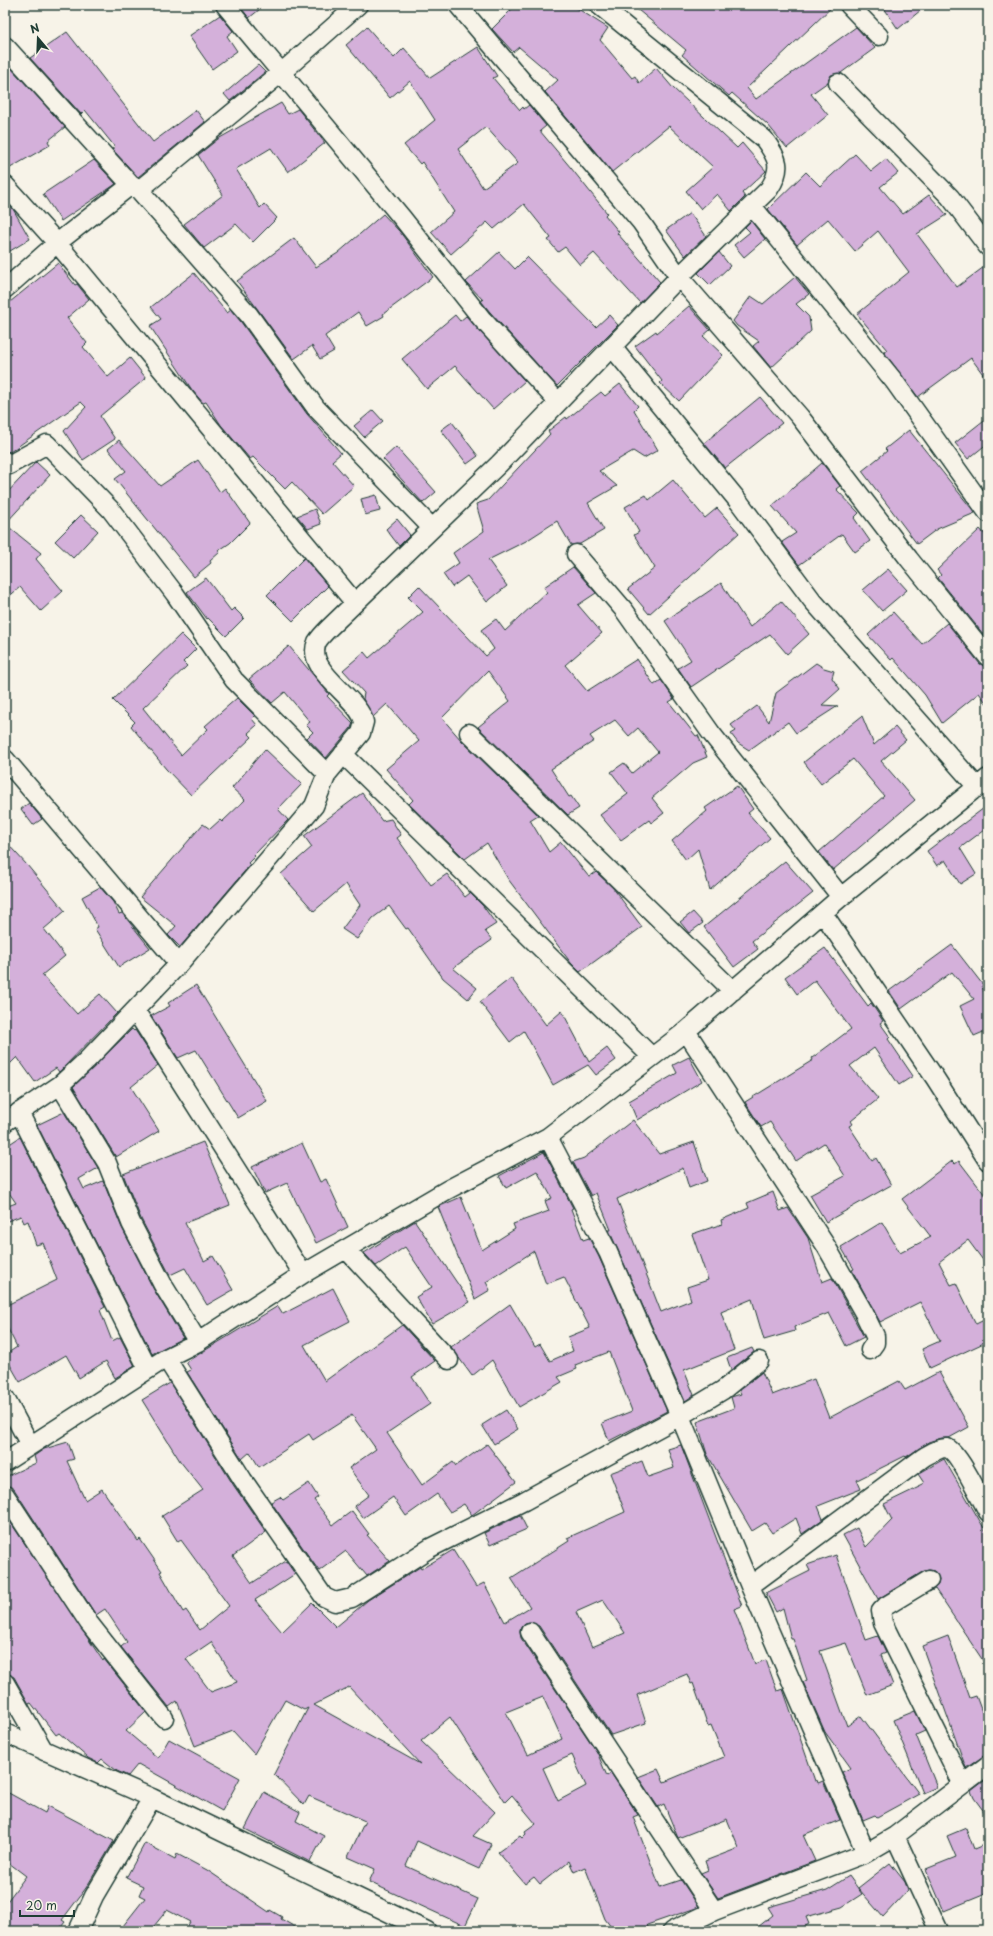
<svg xmlns="http://www.w3.org/2000/svg" width="993" height="1936" viewBox="0 0 993 1936" font-family="'Playpen Sans',sans-serif">
  <style>
    .building { fill: #d4b0da; stroke: #1f3d34; fill-rule: evenodd }
    .lines { fill: none; stroke-linecap: round; stroke-linejoin: round }
    .minor-casing { stroke: #1f3d34; stroke-width: 21 }
    .minor { stroke: #f7f3e8; stroke-width: 18 }
  </style>
  <rect width="100%" height="100%" fill="#f7f3e8"/>
  <filter id="ink" filterUnits="userSpaceOnUse"><feTurbulence type="fractalNoise" baseFrequency=".025" numOctaves="2"/><feDisplacementMap in="SourceGraphic" scale="8" xChannelSelector="R" yChannelSelector="G"/><feConvolveMatrix kernelMatrix="1 2 1 2 8 2 1 2 1" color-interpolation-filters="sRGB"/></filter>
  <g filter="url(#ink)">
    <path class="building" d="M239,5H265L249,18Z
      M516,5H572L608,28L600,40L632,78L635,76L639,83L656,68L673,88L737,148L742,143L766,171L742,193L745,197L731,211L717,194L701,209L686,191L713,167L669,126L612,172L545,92L558,80L519,47L513,52L492,29Z
      M632,5H834L747,88L756,99L856,27L875,48L841,73L831,75L828,82L811,94L828,115L787,148L768,125L732,93L729,96L682,55L686,50Z
      M882,5H927L898,29Z
      M220,15L233,31L227,36L237,51L212,69L189,36Z
      M367,27L394,58L404,48L430,78L478,47L497,76L493,78L520,110L523,107L524,109L529,105L546,126L540,131L571,168L607,213L605,215L619,232L617,233L660,282L640,303L594,253L580,265L565,247L558,252L548,240L551,238L524,204L494,229L487,222L451,254L431,232L454,212L422,162L420,164L404,145L435,120L410,81L390,98L346,45ZM486,127L518,163L483,188L458,149Z
      M67,32L153,142L196,110L205,122L138,177L112,149L115,147L85,110L81,114L30,58Z
      M258,65L265,72L230,101L224,94Z
      M10,67L65,127L48,141L50,145L5,171V72Z
      M281,103L288,114L298,109L325,143L288,172L271,148L236,169L260,208L264,204L277,218L253,242L236,224L204,248L184,224L223,195L198,155L218,139Z
      M855,154L871,171L886,159L898,173L880,187L903,214L929,195L947,215L917,234L957,287L988,264V381L971,358L918,397L884,352L887,350L857,314L909,272L878,231L855,251L828,219L797,245L768,209L806,172L820,186Z
      M94,160L116,184L61,221L43,194Z
      M5,201L13,209L30,239L5,254Z
      M690,213L706,236L685,256L666,230Z
      M383,214L400,232L433,277L383,314L384,316L367,326L358,312L325,336L334,351L320,359L312,346L294,359L237,281L294,238L316,267L338,253Z
      M751,221L765,239L744,257L734,245L750,232L745,227Z
      M499,252L515,269L527,257L596,327L609,315L618,325L557,386L490,312L481,301L483,300L466,282Z
      M719,252L730,266L710,285L698,273Z
      M58,263L75,285L77,284L89,299L67,318L87,343L83,347L108,377L130,358L146,378L100,416L115,439L83,460L64,431L86,407L81,402L10,452L5,451V306Z
      M194,273L227,313L231,310L241,322L307,414L341,453L332,461L354,486L322,514L292,482L285,489L253,457L250,459L221,425L206,402L203,403L192,390L150,326L161,319L151,307Z
      M795,277L809,294L796,304L809,317L811,331L771,368L753,346L759,341L737,326L733,321L751,296L763,304Z
      M689,306L710,330L703,336L723,355L679,401L660,383L662,381L635,346L656,331L657,333Z
      M455,315L460,321L466,316L525,381L493,409L455,366L427,389L402,359Z
      M620,384L638,406L634,410L658,450L644,458L633,451L599,471L617,486L588,503L604,530L580,544L571,545L557,521L526,541L488,560L507,586L487,602L467,576L452,587L443,574L459,563L453,553L484,531L476,504L488,500L550,434L548,431L566,417L567,419L601,392L605,396Z
      M760,397L782,423L725,468L704,443Z
      M373,410L383,421L364,437L354,426Z
      M988,417V443L968,459L955,443Z
      M452,422L478,456L467,464L441,430Z
      M909,430L975,513L937,529L917,544L862,471L887,451L885,449Z
      M119,440L160,486L198,460L220,492L225,488L250,523L230,543L218,551L220,552L210,561L211,563L194,577L115,479L126,471L108,449Z
      M396,447L436,492L423,503L383,459Z
      M36,462L50,475L5,524L41,553L36,559L63,591L41,611L20,587L5,600V495Z
      M822,463L840,486L836,489L859,513L854,518L870,541L855,552L842,534L799,565L782,542L796,533L772,506Z
      M673,480L705,518L717,508L739,533L649,614L628,589L655,568L634,535L639,532L625,507L646,495L649,500Z
      M376,495L380,511L365,515L361,499Z
      M315,509L321,524L308,529L297,516Z
      M81,515L98,531L73,558L55,541Z
      M397,519L410,535L399,546L386,529Z
      M980,529L988,538V640L938,578L941,575L937,570Z
      M304,558L328,586L293,621L267,595Z
      M573,567L596,593L578,605L602,633L565,665L587,691L637,659L654,685L661,680L674,699L669,702L696,736L698,735L707,757L693,763L652,798L664,813L651,823L649,820L621,840L600,815L628,794L611,772L624,763L632,773L658,752L638,728L629,736L615,720L590,736L594,741L551,769L569,797L571,796L579,808L568,815L478,727L510,701L488,671L442,718L461,740L538,815L530,820L549,852L561,842L589,877L596,872L613,888L642,927L580,972L571,963L508,879L487,843L465,859L409,804L413,800L386,769L419,741L387,704L373,717L363,699L364,693L343,670L364,652L369,658L423,612L408,597L419,586L486,656L494,649L481,630L496,619L505,631L547,592L544,587Z
      M888,569L907,590L882,611L863,590Z
      M206,578L231,611L234,608L244,618L226,636L208,618L207,619L187,592Z
      M721,583L750,627L781,601L809,634L787,654L770,634L691,687L678,668L691,660L665,621Z
      M893,612L922,644L947,623L980,664L988,667V705L979,693L942,723L925,695L893,658L891,660L868,635Z
      M181,634L196,649L183,662L187,666L143,708L181,755L208,729L205,726L237,698L255,716L252,719L257,725L248,733L252,737L191,795L166,769L131,726L135,722L113,700Z
      M289,646L329,694L327,696L353,723L351,728L326,758L307,738L313,732L306,725L310,722L285,692L272,703L249,679Z
      M816,663L824,668L834,671L832,678L840,689L822,705L838,706L796,733L788,722L749,750L738,743L731,734L736,731L731,725L757,706L769,722L776,693Z
      M862,716L874,745L895,727L906,740L881,761L915,800L833,870L819,852L884,796L853,759L821,784L804,762Z
      M265,749L302,784L278,809L288,820L254,855L255,856L248,863L250,865L180,947L168,935L176,926L140,897L203,824L210,829L220,820L222,822L245,800L232,788Z
      M737,786L753,809L748,813L770,838L710,890L698,849L686,860L672,841L707,811L705,808Z
      M362,793L382,821L391,819L401,835L397,838L431,885L447,874L465,897L470,893L483,906L496,924L485,931L492,940L453,968L477,988L468,999L443,978L408,928L406,929L389,906L373,918L357,939L342,929L360,905L346,884L314,911L281,874L312,847L304,836Z
      M29,803L42,819L33,825L21,809Z
      M988,805V827L960,848L976,874L960,884L945,860L937,866L927,851Z
      M5,841L27,865L65,911L44,929L65,956L42,975L77,1014L100,994L117,1013L59,1072L56,1068L35,1082L17,1057L5,1069Z
      M785,861L813,893L752,941L758,949L734,967L704,927Z
      M100,887L113,902L119,914L122,913L150,948L119,967L95,929L98,927L82,897Z
      M693,912L703,923L689,933L680,922Z
      M952,945L983,985L982,986L985,994L988,993V1030L974,1036L960,1006L974,999L952,972L901,1009L889,991Z
      M825,948L868,1006L871,1003L883,1021L880,1023L890,1037L888,1039L913,1076L899,1085L874,1048L850,1066L878,1099L851,1121L853,1124L849,1126L872,1161L876,1158L891,1185L826,1222L810,1195L845,1176L824,1143L796,1161L770,1122L761,1127L745,1102L813,1060L812,1058L851,1029L815,980L797,994L785,977Z
      M511,978L546,1025L562,1011L589,1062L607,1048L616,1060L596,1075L588,1065L553,1085L524,1031L510,1042L480,1002Z
      M196,985L267,1101L238,1118L196,1050L178,1058L151,1016L170,1006L168,1003Z
      M132,1029L134,1031L135,1030L158,1065L131,1087L159,1131L116,1157L73,1087Z
      M689,1057L702,1081L637,1120L629,1101L677,1073L673,1065Z
      M64,1112L98,1168L79,1179L84,1189L103,1181L122,1228L154,1290L183,1338L152,1354L37,1125Z
      M633,1120L659,1154L694,1142L707,1181L689,1188L683,1168L617,1199L661,1312L691,1300L687,1287L708,1280L692,1234L722,1224L721,1220L749,1208L747,1203L773,1192L780,1211L788,1208L808,1238L822,1282L832,1278L864,1337L846,1346L829,1313L794,1327L795,1331L764,1340L752,1299L721,1312L734,1350L684,1370L694,1395L685,1401L609,1230H611L596,1193L591,1196L573,1162L584,1158Z
      M20,1137L105,1307L100,1310L112,1341L120,1337L135,1366L115,1378L106,1361L79,1378L66,1355L20,1382L5,1356V1355L17,1347L5,1323V1306L57,1280L43,1243L36,1245L28,1221L24,1223L21,1216L5,1222V1207L16,1203L5,1187V1147Z
      M203,1142L230,1205L185,1223L204,1261L213,1256L233,1290L207,1305L185,1268L170,1275L141,1219L123,1174Z
      M302,1143L320,1182L326,1179L348,1227L316,1243L287,1183L265,1193L252,1167Z
      M544,1152L573,1208L571,1209L583,1240L589,1238L599,1257L667,1411L609,1441L602,1423L632,1411L609,1352L575,1365L577,1369L558,1377L562,1382L519,1407L492,1360L472,1376L451,1347L510,1304L535,1347L540,1344L550,1361L573,1351L568,1337L590,1328L564,1277L546,1284L534,1251L486,1282L490,1290L475,1299L438,1207L461,1197L482,1250L515,1229L513,1224L549,1211L545,1201L552,1198L537,1171L506,1188L499,1176Z
      M952,1161L955,1164L959,1161L988,1199V1267L968,1240L939,1262L951,1285L956,1283L976,1324L988,1318V1341L930,1368L922,1349L940,1341L920,1302L880,1322L852,1270L854,1269L841,1247L882,1222L900,1253L931,1237L902,1199Z
      M415,1221L470,1302L432,1324L416,1297L432,1287L405,1247L376,1266L364,1253Z
      M333,1288L350,1321L304,1345L325,1381L402,1325L435,1361L412,1377L430,1404L387,1433L422,1485L453,1462L456,1466L487,1444L516,1482L472,1515L464,1504L450,1512L437,1494L406,1516L393,1497L363,1518L354,1506L369,1495L349,1468L376,1449L352,1415L313,1440L309,1434L259,1467L250,1452L242,1459L187,1372L191,1370L186,1362L278,1306L283,1314Z
      M752,1348L754,1352L731,1370L727,1358Z
      M762,1372L772,1395L814,1379L829,1418L899,1381L905,1390L939,1372L969,1427L949,1438H942L931,1441L906,1457L905,1456L857,1480L861,1489L818,1506L823,1519L802,1534L796,1518L772,1533L765,1523L752,1531L707,1454L697,1422L734,1408L731,1397L741,1394L739,1390Z
      M170,1383L234,1486L266,1532L233,1556L252,1583L286,1561L295,1574L255,1600L282,1632L312,1603L336,1627L368,1600L420,1567L421,1569L453,1550L476,1587L484,1583L505,1622L530,1607L511,1578L569,1541L567,1538L625,1512L610,1473L642,1461L648,1477L674,1468L668,1449L681,1445L742,1606L734,1609L755,1664L766,1660L777,1691L783,1689L815,1781L817,1780L818,1783L823,1781L840,1820L803,1835L815,1861L718,1898L701,1873L708,1870L705,1861L739,1848L727,1819L678,1838L664,1804L658,1807L638,1777L658,1769L664,1782L724,1757L711,1725L708,1726L693,1683L691,1684L687,1674L637,1695L646,1723L611,1735L539,1626L530,1622L525,1623L521,1627L520,1632L521,1638L597,1752L607,1776L611,1773L638,1815L633,1817L660,1887L681,1880L699,1907L647,1925L650,1931H614L605,1919L585,1867L574,1872L569,1861L540,1884L534,1877L525,1884L498,1852L520,1836L522,1838L526,1834L525,1832L536,1824L512,1795L505,1802L450,1717L421,1741L495,1812L473,1836L491,1844L479,1869L417,1841L406,1866L478,1899L465,1926L369,1882L375,1869L348,1857L365,1821L309,1796L304,1805L274,1774L308,1708L304,1710L285,1700L254,1754L233,1731L195,1746L177,1701L169,1707L121,1647L127,1642L105,1609L96,1615L14,1489L5,1485V1477L36,1463L34,1456L44,1449L68,1442L74,1459L67,1461L85,1500L102,1489L138,1541L140,1539L162,1571L160,1572L183,1612L186,1610L200,1630L229,1606L181,1540L178,1542L162,1516L203,1490L180,1461L142,1400ZM603,1600L625,1633L592,1647L576,1612ZM211,1642L237,1682L211,1692L186,1659ZM349,1687L420,1764L314,1705ZM543,1697L562,1739L528,1755L506,1712ZM572,1755L586,1786L558,1801L543,1768Z
      M506,1410L518,1429L494,1444L482,1425Z
      M944,1459L988,1535V1668L935,1589L929,1592L938,1585L939,1579L934,1571L929,1570L924,1571L878,1599L843,1535L857,1528L866,1547L892,1520L884,1504L919,1487L918,1486L924,1483L918,1474Z
      M309,1483L318,1497L314,1500L333,1525L352,1511L369,1534L367,1535L390,1561L367,1576L346,1551L319,1571L271,1502L280,1497L283,1500Z
      M5,1514L103,1661L104,1659L146,1712L126,1731L158,1758L169,1739L240,1778L222,1811L138,1764L128,1776L117,1771L102,1759L98,1763L88,1758L59,1733L56,1735L31,1703L29,1704L14,1677L5,1673Z
      M520,1515L527,1529L490,1545L484,1533Z
      M836,1555L866,1640L878,1636L886,1653L881,1655L893,1685L867,1695L846,1643L820,1651L847,1726L861,1716L919,1794L877,1817L875,1815L863,1820L842,1772L851,1768L825,1732L803,1682L807,1680L793,1639H791L783,1608L776,1612L766,1593L810,1571L807,1565Z
      M948,1636L970,1698L976,1696L982,1712L988,1710V1755L982,1757L966,1768L922,1646Z
      M5,1704L11,1714L5,1717Z
      M915,1711L925,1731L916,1735L937,1787L923,1793L893,1720Z
      M988,1778V1817L974,1798L971,1791Z
      M5,1791L45,1813L48,1806L114,1841L86,1888L62,1920L65,1922L58,1931H5V1904L26,1876L5,1860Z
      M264,1792L300,1812L296,1821L324,1836L310,1862L245,1829Z
      M966,1828L974,1849L988,1843V1893L944,1911L926,1869L956,1857L947,1836Z
      M145,1843L175,1859L177,1854L207,1870L269,1912L270,1910L282,1917L281,1919L302,1931H195L187,1927L190,1922L167,1910L150,1931H119L145,1898L139,1895L143,1886L126,1878Z
      M890,1863L905,1882L908,1890L883,1917L858,1888Z
      M849,1876L862,1894L842,1907L806,1917L809,1924L797,1931H753L773,1915L768,1907L827,1890Z"/>
    <g class="lines">
      <defs>
        <path id="minor" d="M225,5L403,219L482,319L557,401
          M458,5L641,222L679,277L800,417L909,559L988,657
          M849,5L879,36
          M5,46L131,185
          M838,83L950,197L988,247
          M5,185L57,243L355,603
          M139,190L249,315L316,408L432,528
          M752,206L894,381L988,513
          M5,289L57,243L131,185L139,190L281,73L358,5
          M612,347L739,502L812,600L978,788
          M5,461L9,465L47,444L111,510L175,594L234,680L327,774
          M576,554L624,610L711,733L841,897
          M469,733L733,991
          M343,754L652,1057
          M5,759L179,964
          M823,913L935,1078L988,1161
          M135,1010L303,1274
          M686,1031L826,1246L864,1313L875,1336V1343L870,1350
          M60,1085L107,1163L131,1223L163,1285L198,1342
          M19,1112L148,1369
          M5,1122L60,1085L87,1060L179,964L314,806L327,774L361,733L364,722C359,697 304,671 317,642C320,637 325,632 329,628L499,464L679,277L769,189C783,168 778,158 764,139L599,5
          M548,1137L608,1252L680,1416L750,1586L866,1853
          M346,1249L449,1360
          M166,1358L243,1480L324,1597L335,1602L352,1598L430,1548L524,1501L680,1416L723,1390L759,1361
          M5,1398L30,1445
          M5,1462L166,1358L198,1342L303,1274L447,1190L548,1137L686,1031L841,897L988,778
          M5,1495L89,1623L164,1718
          M929,1580L886,1606L881,1611L883,1623L962,1783
          M750,1586L924,1457C930,1454 940,1447 947,1448C958,1451 982,1501 988,1512
          M530,1632L714,1911
          M5,1683L44,1751
          M5,1733L152,1798L427,1931
          M895,1836L939,1931
          M78,1931L94,1896L152,1798
          M672,1931L714,1911L866,1853L895,1836L988,1765"/>
      </defs>
      <use href="#minor" class="minor-casing"/>
      <use href="#minor" class="minor"/>
    </g>
  </g>
  <rect width="993" height="1936" fill="none" stroke="#f7f3e8" stroke-width="20"/>
  <rect x="10" y="10" width="973" height="1916" fill="none" stroke="#1f3d34" stroke-width="1.5" filter="url(#ink)"/>
  <g transform="translate(38 38) rotate(341)" stroke="#f7f3e8" stroke-width="3" paint-order="stroke">
  <path d="M0-3L7 15L0 10L-7 15Z" fill="#1f3d34"/>
  <text y="-6" font-size="11" font-weight="bold" text-anchor="middle" fill="#1f3d34">N</text>
  </g>
  <path d="M20 1910v6h54v-6" fill="none" stroke="#1f3d34" stroke-width="2"/>
  <text x="26" y="1910" font-size="12" fill="#1f3d34" stroke="#f7f3e8" stroke-width="3" paint-order="stroke">20 m</text>
</svg>
